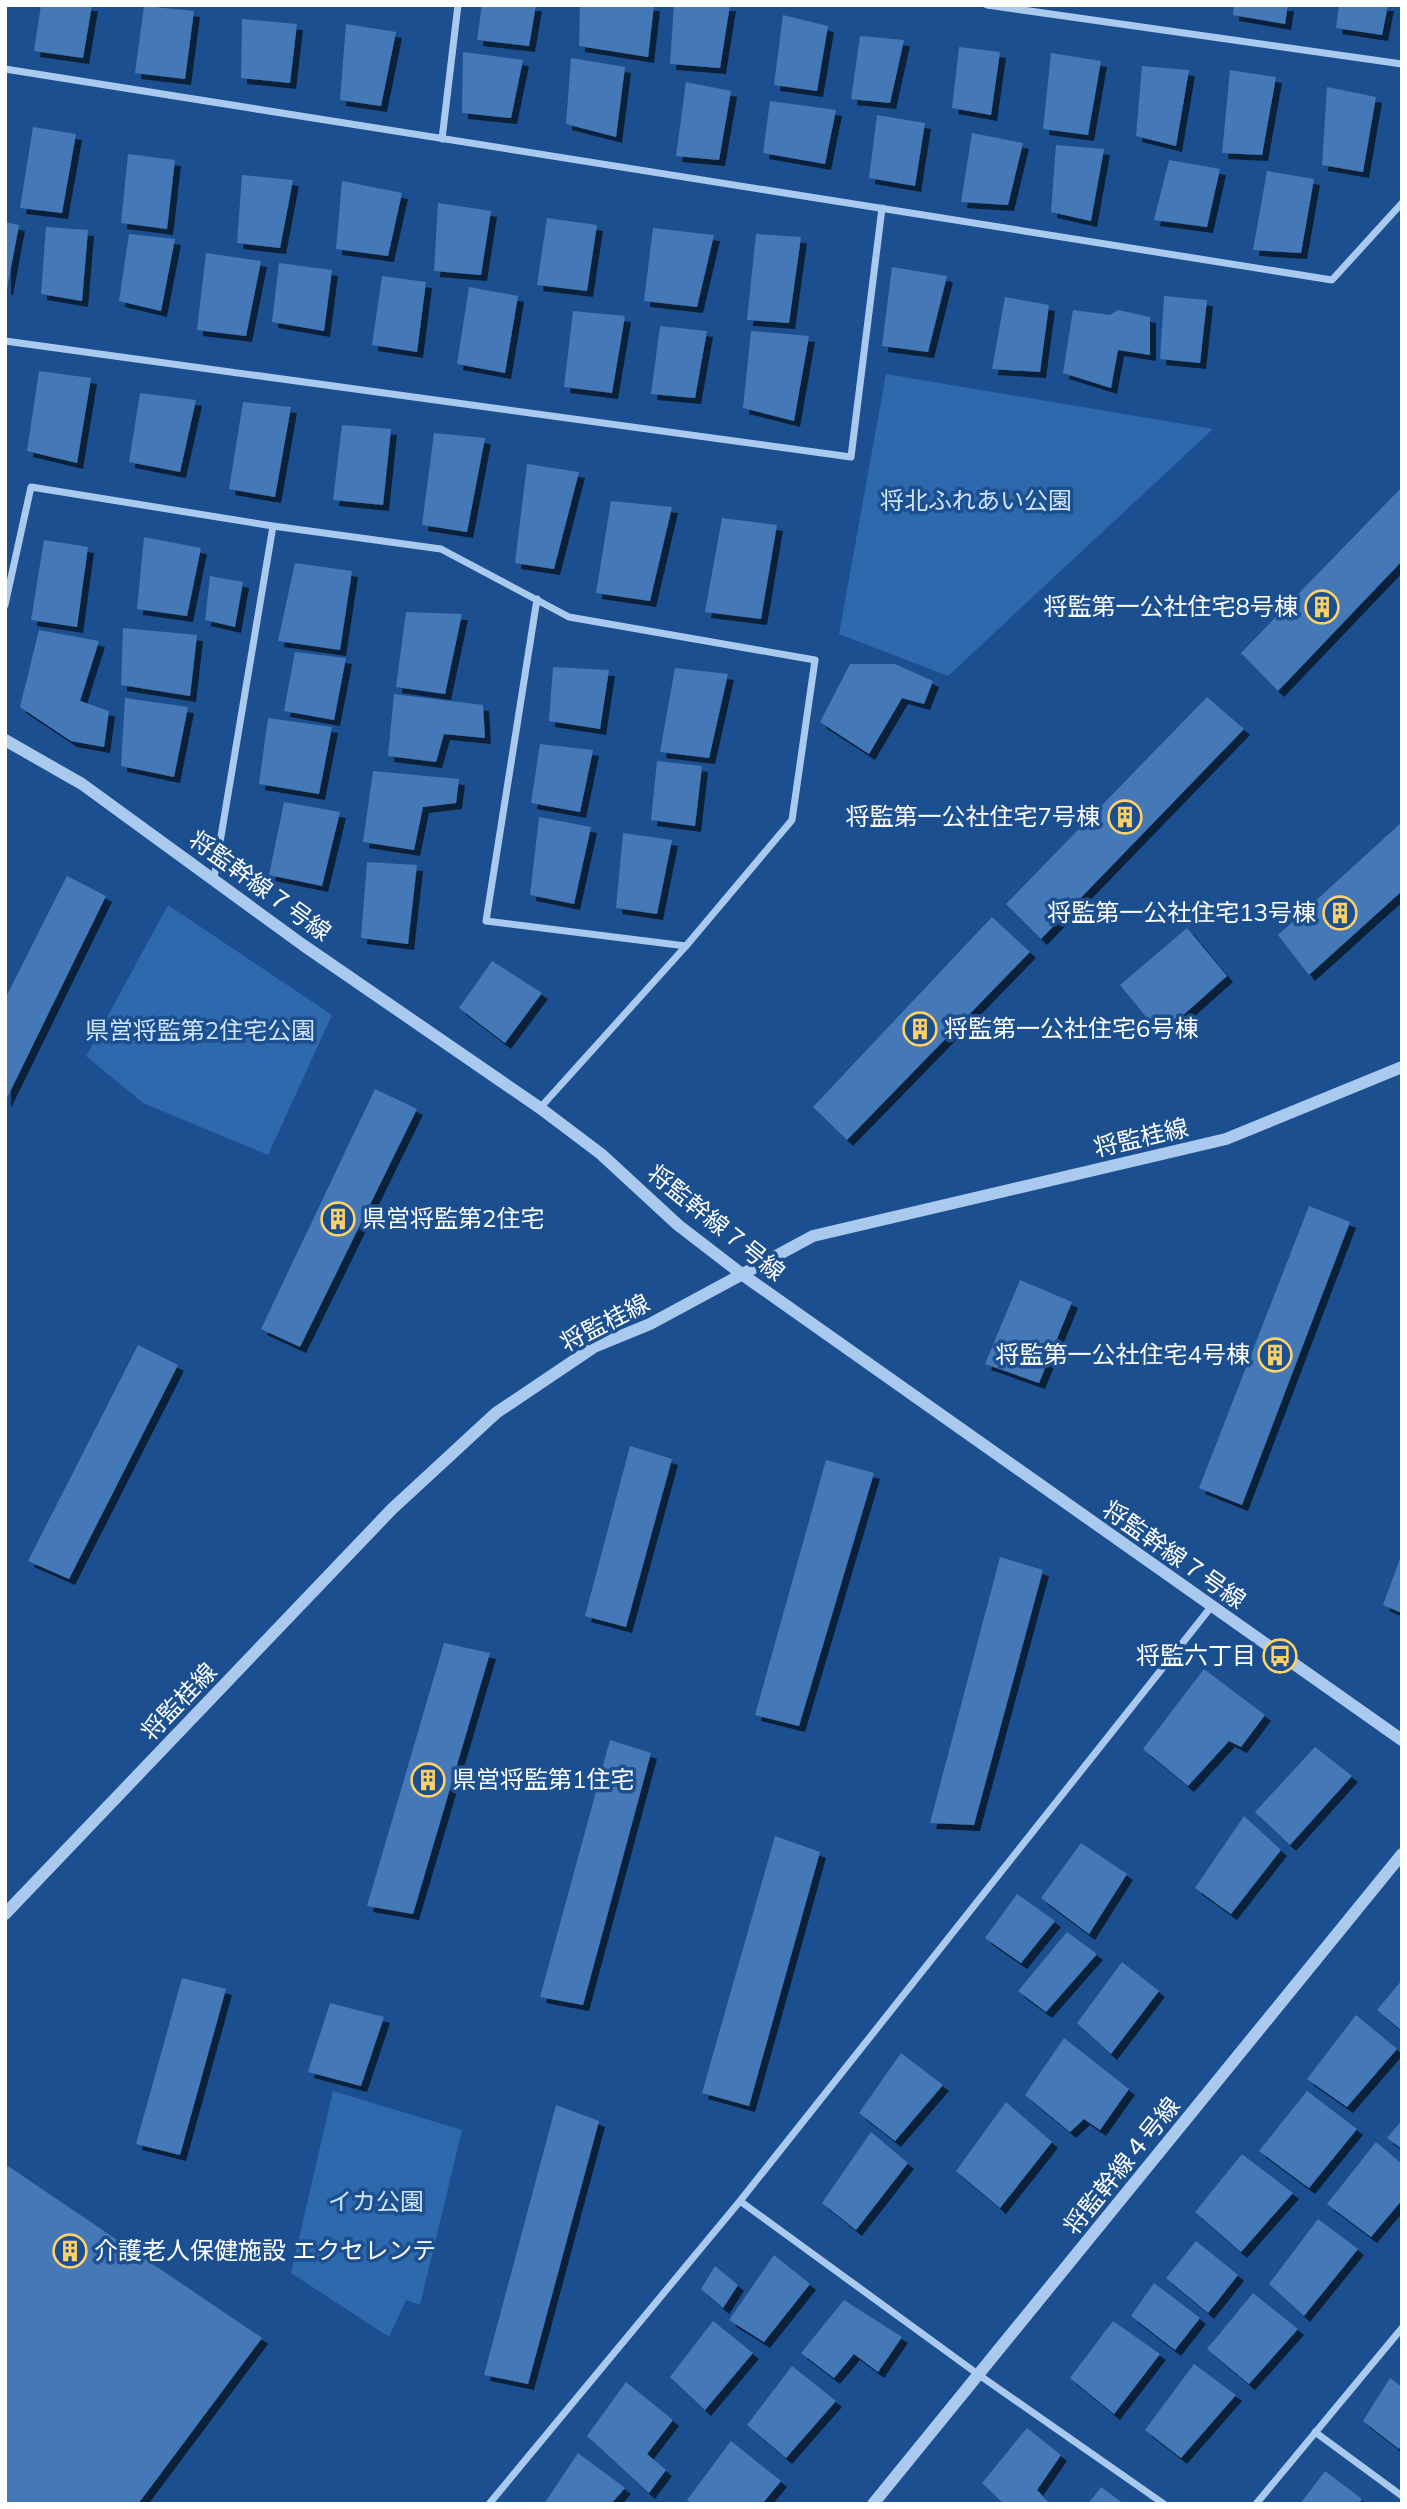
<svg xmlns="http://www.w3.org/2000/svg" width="1407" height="2509" viewBox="0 0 1407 2509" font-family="Mulish,'Noto Sans JP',sans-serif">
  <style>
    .green { fill: #2e69ad }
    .building { fill: #4478b7; filter: url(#shadow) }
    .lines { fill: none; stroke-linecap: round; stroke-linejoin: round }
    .minor { stroke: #a9c9ee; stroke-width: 7 }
    .tertiary { stroke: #a9c9ee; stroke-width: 12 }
    .labels { text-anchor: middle; stroke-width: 7; stroke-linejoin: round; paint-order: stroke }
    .park-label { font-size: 24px; fill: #cfe3fa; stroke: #1b4f8f }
    .poi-label { font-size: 24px; fill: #fff; stroke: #1b4f8f; text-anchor: end }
    .street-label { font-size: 24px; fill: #fff; stroke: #1b4f8f }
  </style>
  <defs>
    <filter id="shadow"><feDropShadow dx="6" dy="6" stdDeviation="0" flood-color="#0009"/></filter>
  </defs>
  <rect width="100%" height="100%" fill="#1b4f8f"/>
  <path class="green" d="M886,374L1213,429L948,676L839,634Z
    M168,905L332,1015L268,1155L143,1103L86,1056Z
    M333,2091L462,2130L420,2305L406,2300L389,2337L291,2273Z"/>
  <path class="building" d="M41,5H92L83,58L34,51Z
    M482,5H536L529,46L477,40Z
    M580,5H654L648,57L579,46Z
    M674,5H730L720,68L670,64Z
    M1234,5H1288L1285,24L1233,15Z
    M1339,5H1388L1382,35L1336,28Z
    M144,6L194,11L185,79L135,73Z
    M783,15L828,26L817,91L774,85Z
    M242,19L297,24L290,83L241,78Z
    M346,24L396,32L381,106L340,100Z
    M860,36L904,40L890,103L851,99Z
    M959,47L1000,52L991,115L952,108Z
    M463,52L523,60L511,118L462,113Z
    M1051,53L1101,61L1088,135L1043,129Z
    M571,58L625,67L616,137L566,124Z
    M1142,66L1189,70L1176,146L1136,136Z
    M1230,70L1276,77L1262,155L1222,153Z
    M686,82L731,91L719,160L676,156Z
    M1327,87L1376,97L1363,172L1322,165Z
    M770,101L836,110L825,164L763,153Z
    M877,115L925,123L915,186L869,178Z
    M33,127L76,134L62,213L20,208Z
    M972,133L1023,143L1008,205L961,202Z
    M1056,145L1104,149L1091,221L1051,212Z
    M128,154L175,160L167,229L121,223Z
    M1169,160L1220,169L1207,227L1154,220Z
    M1267,171L1314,179L1301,253L1253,250Z
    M242,175L293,180L280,248L237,243Z
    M342,181L402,193L388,256L336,249Z
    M438,203L491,211L481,275L434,271Z
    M547,218L597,225L587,291L537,285Z
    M5,222L19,225L7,289H5Z
    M46,227L88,230L82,301L41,294Z
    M653,228L714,235L697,307L644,301Z
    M129,234L175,239L161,311L119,301Z
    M756,234L801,237L789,323L747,320Z
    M206,253L261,261L246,336L197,330Z
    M279,263L332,270L324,331L272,322Z
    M892,267L947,276L928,352L882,346Z
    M382,276L426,282L417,352L372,345Z
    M469,287L518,296L505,373L457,364Z
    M1164,296L1207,300L1200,363L1160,359Z
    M1005,297L1049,305L1040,372L992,369Z
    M1073,310L1110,315L1118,310L1150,317V355L1118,350L1111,388L1063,373Z
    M573,311L625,316L612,393L564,387Z
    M660,326L707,331L695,398L651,394Z
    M751,331L809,336L794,421L743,408Z
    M39,371L91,378L77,463L27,451Z
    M140,393L196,400L180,472L129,462Z
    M243,402L291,407L275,497L229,489Z
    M342,425L391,429L383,505L333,500Z
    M434,433L485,438L467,532L422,525Z
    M527,464L579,472L554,569L515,563Z
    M1402,487V561L1278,691L1241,653Z
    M611,501L672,507L650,601L596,593Z
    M722,518L777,525L761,619L705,612Z
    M144,537L201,548L187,616L137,609Z
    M44,540L88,547L77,627L31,620Z
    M295,563L352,571L340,650L278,641Z
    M210,576L243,582L235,627L205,620Z
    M406,612L462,614L445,694L396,687Z
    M123,628L197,635L190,696L121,685Z
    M39,630L99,641L80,701L109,711L104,747L71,741L20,707Z
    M295,652L346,658L334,720L284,711Z
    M850,664H895L933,681L924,704L902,698L869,754L820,722Z
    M553,667L609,670L600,729L549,721Z
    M675,668L728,674L709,758L660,752Z
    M394,694L483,705L485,738L444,734L436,762L388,756Z
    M1207,697L1244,729L1041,939L1006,904Z
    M125,698L188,707L174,777L121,766Z
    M268,718L332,727L319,794L259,784Z
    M540,744L593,750L580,812L531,803Z
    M657,761L702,766L695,826L651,820Z
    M373,771L459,779L456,803L423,807L414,850L363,842Z
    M284,802L340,812L322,886L269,875Z
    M539,817L591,827L574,904L530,895Z
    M1402,822V891L1309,975L1278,935Z
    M623,833L672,840L657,914L616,908Z
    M367,862L417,865L408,944L361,938Z
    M67,876L106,896L5,1102V999Z
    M992,917L1030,952L847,1140L813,1107Z
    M1187,928L1227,976L1161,1035L1120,985Z
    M492,961L542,993L505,1043L459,1008Z
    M375,1089L417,1109L300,1347L261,1329Z
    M1309,1206L1350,1222L1242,1505L1199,1488Z
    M1020,1280L1072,1302L1039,1383L985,1364Z
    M138,1345L178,1365L69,1579L28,1561Z
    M630,1446L672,1459L626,1627L585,1616Z
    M826,1460L874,1473L799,1726L755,1715Z
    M1401,1556H1402V1613L1383,1605Z
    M1000,1557L1043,1570L974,1825L930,1823Z
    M444,1643L490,1653L413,1914L367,1906Z
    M1204,1669L1265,1715L1241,1747L1229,1741L1188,1786L1143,1749Z
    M610,1740L651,1753L583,2005L540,1997Z
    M1315,1747L1352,1776L1290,1845L1255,1812Z
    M1244,1816L1281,1850L1231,1914L1195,1888Z
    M775,1836L820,1852L749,2106L702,2093Z
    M1081,1843L1127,1874L1089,1934L1041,1898Z
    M1017,1894L1055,1921L1021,1963L985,1938Z
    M1067,1932L1097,1954L1046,2012L1018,1991Z
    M1122,1962L1159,1991L1111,2054L1077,2023Z
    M182,1978L226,1989L180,2155L136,2144Z
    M1402,1980V2031L1377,2010Z
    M330,2003L384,2017L361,2086L308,2072Z
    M1356,2015L1397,2049L1347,2107L1307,2079Z
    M1064,2038L1129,2089L1100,2130L1084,2119L1070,2132L1025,2095Z
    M901,2053L943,2085L895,2141L859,2113Z
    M1307,2091L1357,2129L1309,2188L1259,2151Z
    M1006,2102L1052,2142L1000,2208L956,2171Z
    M556,2105L599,2121L528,2384L484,2375Z
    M1402,2120V2149L1387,2138Z
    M871,2132L908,2163L856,2230L822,2203Z
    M1376,2142L1402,2164V2200L1371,2237L1327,2204Z
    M1242,2154L1293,2193L1241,2252L1195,2212Z
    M5,2164L262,2338L138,2504H5Z
    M1318,2219L1358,2249L1304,2316L1269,2284Z
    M1196,2241L1238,2275L1208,2313L1166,2278Z
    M774,2255L810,2284L764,2342L729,2320Z
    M715,2266L738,2285L723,2308L701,2289Z
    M1154,2283L1200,2318L1175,2350L1131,2316Z
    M1253,2293L1298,2329L1249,2384L1207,2349Z
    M844,2300L902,2337L878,2372L854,2354L834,2378L801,2353Z
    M713,2321L753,2353L705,2410L670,2377Z
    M1113,2321L1160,2354L1114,2414L1070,2378Z
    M1194,2364L1236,2395L1181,2458L1145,2430Z
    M792,2366L836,2401L786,2458L747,2425Z
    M1390,2378L1402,2387V2444L1399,2449L1363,2421Z
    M626,2382L673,2420L647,2454L666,2470L649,2493L587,2436Z
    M1027,2428L1061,2455L1037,2490L1050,2504H1004L982,2483Z
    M731,2441L781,2481L762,2504H692L687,2500Z
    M578,2453L625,2488L611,2504H544Z
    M1325,2471L1362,2499L1359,2504H1300Z
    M1101,2487L1124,2504H1088Z"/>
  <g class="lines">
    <path class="minor" d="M987,5L1402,64
      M5,69L1332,280L1402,203
      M442,139L458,5
      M5,341L851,457L882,208
      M537,599L486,921L686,946
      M5,605L31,487L273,526L441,549L569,617L815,660L792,820L686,946L540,1108
      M214,878L273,526
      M740,2201L979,2375L1164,2504
      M1315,2432L1402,2496
      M489,2504L740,2201L1211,1607
      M1256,2504L1402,2328"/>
    <path class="tertiary" d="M5,740L82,784L303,945L540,1108L601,1154L678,1225L743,1275L1402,1740
      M5,1914L392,1509L496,1413L594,1347L650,1324L813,1236L1226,1139L1402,1067
      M873,2504L1402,1854"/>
  </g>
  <defs>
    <symbol id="building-ring" viewBox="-11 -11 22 22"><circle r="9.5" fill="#1b4f8f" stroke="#ffd166" stroke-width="1.5"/><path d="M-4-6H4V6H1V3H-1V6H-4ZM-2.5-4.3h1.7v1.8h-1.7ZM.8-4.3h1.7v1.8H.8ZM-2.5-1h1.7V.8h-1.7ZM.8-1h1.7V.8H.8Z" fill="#ffd166"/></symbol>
    <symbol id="bus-ring" viewBox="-11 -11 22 22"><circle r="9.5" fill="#1b4f8f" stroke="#ffd166" stroke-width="1.5"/><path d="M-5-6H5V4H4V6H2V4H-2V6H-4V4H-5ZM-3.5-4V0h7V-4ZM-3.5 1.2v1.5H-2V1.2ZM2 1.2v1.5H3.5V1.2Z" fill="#ffd166"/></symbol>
  </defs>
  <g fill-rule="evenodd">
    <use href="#building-ring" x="1303" y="588" width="38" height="38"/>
    <use href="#building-ring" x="1106" y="798" width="38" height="38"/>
    <use href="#building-ring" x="1321" y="894" width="38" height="38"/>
    <use href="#building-ring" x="901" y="1010" width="38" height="38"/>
    <use href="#building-ring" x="319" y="1200" width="38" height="38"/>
    <use href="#building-ring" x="1256" y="1336" width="38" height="38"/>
    <use href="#bus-ring" x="1261" y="1637" width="38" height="38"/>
    <use href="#building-ring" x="409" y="1761" width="38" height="38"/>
    <use href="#building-ring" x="51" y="2232" width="38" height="38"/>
  </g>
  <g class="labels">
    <g class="park-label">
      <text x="976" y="509">将北ふれあい公園</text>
      <text x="200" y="1039">県営将監第2住宅公園</text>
      <text x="376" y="2210">イカ公園</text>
    </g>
    <g class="poi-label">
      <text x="1298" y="615">将監第一公社住宅8号棟</text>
      <text x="1100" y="825">将監第一公社住宅7号棟</text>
      <text x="1316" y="921">将監第一公社住宅13号棟</text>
      <text x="944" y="1037" text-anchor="start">将監第一公社住宅6号棟</text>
      <text x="362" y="1227" text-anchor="start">県営将監第2住宅</text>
      <text x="1250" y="1363">将監第一公社住宅4号棟</text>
      <text x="1256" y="1664">将監六丁目</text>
      <text x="452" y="1788" text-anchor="start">県営将監第1住宅</text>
      <text x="94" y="2259" text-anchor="start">介護老人保健施設 エクセレンテ</text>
    </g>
    <g class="street-label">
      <text transform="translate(260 886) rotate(36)" y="8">将監幹線７号線</text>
      <text transform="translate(1141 1138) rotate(-13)" y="8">将監桂線</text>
      <text transform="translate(716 1223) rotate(39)" y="8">将監幹線７号線</text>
      <text transform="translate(605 1323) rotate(-27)" y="8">将監桂線</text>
      <text transform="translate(1174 1555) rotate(35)" y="8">将監幹線７号線</text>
      <text transform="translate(179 1702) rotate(-46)" y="8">将監桂線</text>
      <text transform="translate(1122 2166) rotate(-51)" y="8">将監幹線４号線</text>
    </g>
  </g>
  <rect width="1407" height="2509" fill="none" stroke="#ffffff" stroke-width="14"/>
</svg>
